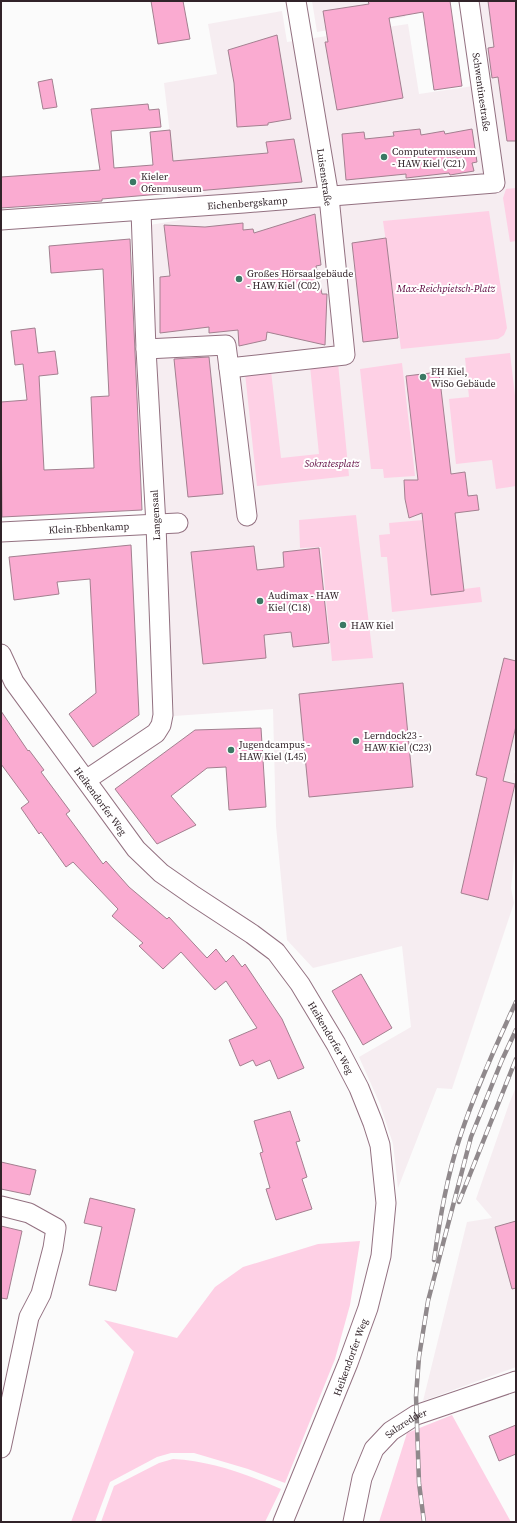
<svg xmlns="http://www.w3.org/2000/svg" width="517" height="1523" viewBox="0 0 517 1523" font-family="'Source Serif 4',serif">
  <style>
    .built { fill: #f6edf1 }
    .green { fill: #fed0e5 }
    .building { fill: #faabd1; stroke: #a38090 }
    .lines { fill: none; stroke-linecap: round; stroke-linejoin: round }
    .street-casing { stroke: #937181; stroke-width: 21 }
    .street { stroke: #fff; stroke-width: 19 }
    .rail-casing { stroke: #90898c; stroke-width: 4.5 }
    .rail { stroke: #fff; stroke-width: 3; stroke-dasharray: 9; stroke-linecap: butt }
    .poi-dot { fill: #3b7864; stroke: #fff; stroke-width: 1.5 }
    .labels { text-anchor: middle; stroke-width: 4; stroke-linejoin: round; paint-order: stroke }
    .street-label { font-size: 10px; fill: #312329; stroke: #fff }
    .poi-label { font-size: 10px; fill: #312329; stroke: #fff; text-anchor: start }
    .park-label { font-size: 10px; font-style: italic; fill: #5c043c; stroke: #fff }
  </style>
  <rect width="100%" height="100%" fill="#fbfbfb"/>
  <path class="built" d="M312,1H402L405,17L317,32Z
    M477,1H516V768L514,772L516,775V843L511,888L514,903L452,1089L437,1088L398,1188L393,1144L380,1104L359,1057L411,1027L402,946L313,968L287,940L276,826L273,709L174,716L150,225L180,220L164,83L217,74L208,24L282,11L287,42L408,24L419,94L487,84Z
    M516,1087V1367L423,1401L467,1222L492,1218L476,1199L509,1104Z"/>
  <path class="green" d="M516,188V241L510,242L503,198L506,189Z
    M489,211L507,328L504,335L498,339L401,349L383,221Z
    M510,353L516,404V486L496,489L492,460L456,464L449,399L469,397L465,358Z
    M338,363L349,476L257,486L245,373L271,371L281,458L319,454L310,366Z
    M402,363L415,476L384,478L383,469H371L360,369Z
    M356,515L373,658L332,661L321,547L300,548L299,520Z
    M423,520L431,595L464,591V589L480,587L482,602L392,612L387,557H381L379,535L390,534L389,523Z
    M360,1241L350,1305L335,1359L285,1483L248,1469L194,1453H171L157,1457L110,1482L95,1522H71L134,1352L104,1320L177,1338L215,1287L243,1267L318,1244Z
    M452,1415L511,1522H379L407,1433Z
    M173,1459C211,1461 246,1474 281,1489L265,1522H101L114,1486L159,1463Z"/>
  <path class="building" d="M151,1H183L190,39L158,44Z
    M368,1H450L462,86L434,90L423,12L389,18L403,98L337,110L325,42H328L323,11L369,4Z
    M488,1H516V141H507L498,77L492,78L488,48L494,47Z
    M277,35L291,119L268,123V125L237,127L234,83L228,50Z
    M52,79L57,107L43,109L38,82Z
    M148,104L149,110L159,109L161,127L111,131L114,168L153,165L150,132L170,130L173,161L268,153L266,142L294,139L302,182L102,199V201L1,208V177L100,170L91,109Z
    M420,129L421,135L444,131L445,134L472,129L477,162L472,163L474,171L450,175L449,173L406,178V174L346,180L342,134L364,132L365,139L394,136L393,132Z
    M315,214L321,265L316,266L322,294H327L325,345L267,332L266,340L239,346L238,330L209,333V327L160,333V277L170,276L164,225L205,227L243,223V230L253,229L254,233Z
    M386,238L398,338L363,342L352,243Z
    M130,239L142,510L2,517L1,402L27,400L23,364L15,365L11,331L35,328L38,353L55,351L58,374L39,376L44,470L94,468L91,397L109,396L103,269L51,273L49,246Z
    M209,357L223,494L188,497L174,359Z
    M439,372L451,474L465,472L468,496L477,495L479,510L455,513L464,591L431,595L422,513L409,518L405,499L404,480H418L406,376Z
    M131,545L139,715L93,747L69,714L96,693L90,579L57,582L59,594L14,600L9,557Z
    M254,546L257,570L284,567L283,552L319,548L329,643L293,647L291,632L264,635L266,658L203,664L191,552Z
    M504,658L516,661V726L503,781L515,784L488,900L461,893L487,778L476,775Z
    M403,683L413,787L309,797L299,694Z
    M1,711L28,751L29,750L44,770L41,772L70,811L66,814L103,864L106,861L129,887L167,919L169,917L207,958L216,949L226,962L233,955L242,967L245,964L282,1019L304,1068L278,1079L270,1060L256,1066L253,1060L240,1066L229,1040L257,1028L226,981L215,990L181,952L163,969L139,946L143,943L112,916L118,909L73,862L66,867L41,832L39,834L21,808L29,802L1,764Z
    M261,728L266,807L229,810L226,767L207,768L171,796L196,825L157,844L115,789L195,730Z
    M361,974L392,1028L363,1045L332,991Z
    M290,1111L300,1141L296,1142L307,1177L302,1179L312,1209L276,1220L266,1189L270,1188L260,1153L263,1152L254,1121Z
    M1,1162L36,1170L30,1195L1,1189Z
    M90,1198L135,1209L116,1291L89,1285L102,1227L84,1223Z
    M516,1221V1288L512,1289L495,1227Z
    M1,1226L22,1231L7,1299L1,1298Z
    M516,1425V1454L499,1461L489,1436Z"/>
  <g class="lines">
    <defs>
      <g id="street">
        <path id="s1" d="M1,220L244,203L495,183L469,1"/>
        <path d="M146,349L226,345L229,368L345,355L329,197L296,1"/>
        <path d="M229,368L247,516"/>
        <path id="s2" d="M1,532L178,523"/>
        <path id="s3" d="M1,654L14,682L136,849L161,873L194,896L252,934L276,952L300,984L336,1044L359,1088L373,1123L380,1145L386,1203L381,1256L368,1308L348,1363L283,1522"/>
        <path d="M86,780L156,733L161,725L163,715L156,525L146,349L141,211"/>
        <path d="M1,1206L29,1213L56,1228L53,1248L41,1294L29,1317L1,1448"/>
        <path id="s4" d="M353,1522L362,1478L374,1449L391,1431L416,1415L516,1381"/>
      </g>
    </defs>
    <use href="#street" class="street-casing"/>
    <use href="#street" class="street"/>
    <defs>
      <path id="rail" d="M459,1202L516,1059
        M434,1260C440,1218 447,1175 461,1134C476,1089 496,1045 516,1002
        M424,1522L419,1483L416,1396L419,1357L428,1301L471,1137L502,1060L516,1030"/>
    </defs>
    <use href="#rail" class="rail-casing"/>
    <use href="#rail" class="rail"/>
  </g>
  <g class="poi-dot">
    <circle cx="384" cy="157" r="4"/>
    <circle cx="133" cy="182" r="4"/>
    <circle cx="239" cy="279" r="4"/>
    <circle cx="423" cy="377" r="4"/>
    <circle cx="260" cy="601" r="4"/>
    <circle cx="343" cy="625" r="4"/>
    <circle cx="356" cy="741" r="4"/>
    <circle cx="231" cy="750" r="4"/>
  </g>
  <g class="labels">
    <g class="street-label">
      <text transform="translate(482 92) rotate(82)" y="4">Schwentinestraße</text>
      <text transform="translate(325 177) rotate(82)" y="4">Luisenstraße</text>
      <text dy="4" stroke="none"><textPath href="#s1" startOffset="247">Eichenbergskamp</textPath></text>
      <text transform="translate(155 515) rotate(-93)" y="4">Langensaal</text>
      <text dy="4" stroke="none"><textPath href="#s2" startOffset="88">Klein-Ebbenkamp</textPath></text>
      <text dy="4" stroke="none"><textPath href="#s3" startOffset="178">Heikendorfer Weg</textPath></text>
      <text dy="4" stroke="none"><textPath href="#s3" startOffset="514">Heikendorfer Weg</textPath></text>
      <text transform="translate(350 1357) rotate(-70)" y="4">Heikendorfer Weg</text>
      <text dy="4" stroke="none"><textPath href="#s4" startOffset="118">Salzredder</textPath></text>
    </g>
    <g class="poi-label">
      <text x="392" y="155">Computermuseum<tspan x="392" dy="12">- HAW Kiel (C21)</tspan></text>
      <text x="141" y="180">Kieler<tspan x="141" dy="12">Ofenmuseum</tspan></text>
      <text x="247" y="277">Großes Hörsaalgebäude<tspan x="247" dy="12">- HAW Kiel (C02)</tspan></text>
      <text x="431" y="375">FH Kiel,<tspan x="431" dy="12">WiSo Gebäude</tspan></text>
      <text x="268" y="599">Audimax - HAW<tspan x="268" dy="12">Kiel (C18)</tspan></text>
      <text x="351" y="629">HAW Kiel</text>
      <text x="364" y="739">Lerndock23 -<tspan x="364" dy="12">HAW Kiel (C23)</tspan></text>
      <text x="239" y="748">Jugendcampus -<tspan x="239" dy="12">HAW Kiel (L45)</tspan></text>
    </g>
    <g class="park-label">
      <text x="446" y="292">Max-Reichpietsch-Platz</text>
      <text x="332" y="467">Sokratesplatz</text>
    </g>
  </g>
  <rect width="517" height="1523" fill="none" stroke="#312329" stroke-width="4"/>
</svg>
